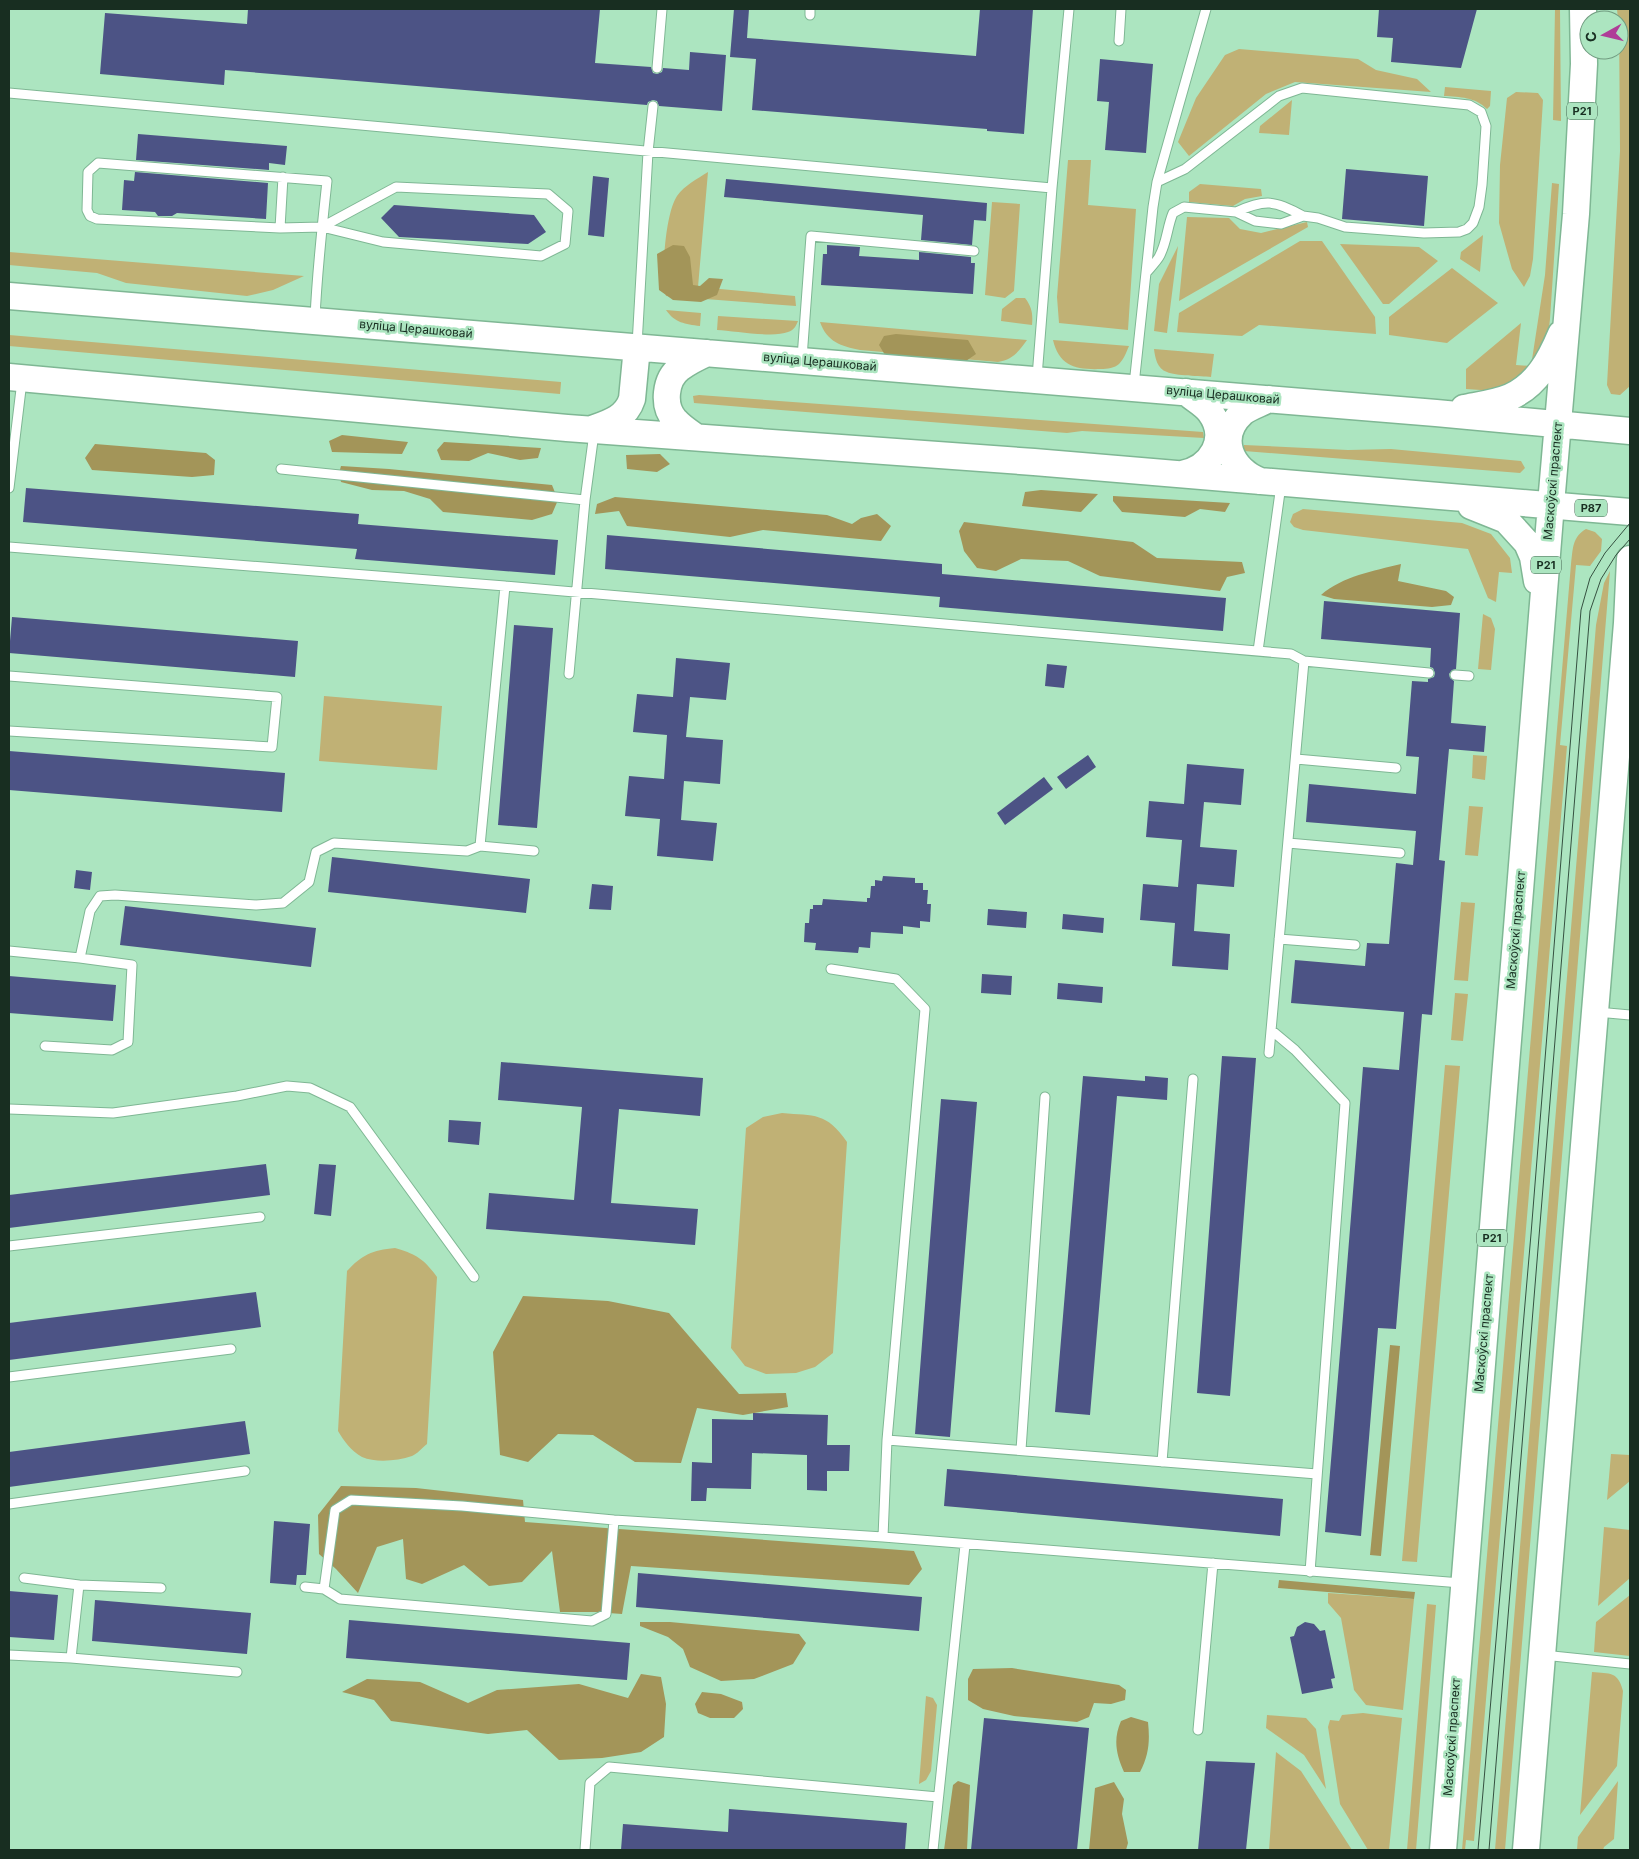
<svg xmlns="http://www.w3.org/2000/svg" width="1639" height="1859" viewBox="0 0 1639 1859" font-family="Inter,sans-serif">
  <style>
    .green { fill: #c0b175 }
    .forest { fill: #a39559 }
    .building { fill: #4c5385 }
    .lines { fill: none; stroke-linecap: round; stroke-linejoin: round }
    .service-casing { stroke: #7fb794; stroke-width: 11 }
    .primary-casing { stroke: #7fb794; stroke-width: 29 }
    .service { stroke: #fff; stroke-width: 9 }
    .primary { stroke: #fff; stroke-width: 26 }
    .tram { stroke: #355140; stroke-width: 1 }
    .labels { text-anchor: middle; stroke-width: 5; stroke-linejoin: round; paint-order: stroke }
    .shield { fill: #ace5c0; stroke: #446551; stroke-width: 1 }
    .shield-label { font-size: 11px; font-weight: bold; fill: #182e21 }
    .street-label { font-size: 12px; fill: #182e21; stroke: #ace5c0 }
  </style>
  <rect width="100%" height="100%" fill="#ace5c0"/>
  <path class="green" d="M1555,9H1560L1561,121L1553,120Z
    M1617,9H1630V386L1620,395L1611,394L1607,385L1620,151L1619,20H1618Z
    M1239,49L1358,59L1376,70L1417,79L1431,92L1295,82L1266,94L1189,156L1178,142L1196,98L1225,55Z
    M1445,87L1491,91L1490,106L1487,109C1475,97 1460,97 1444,96Z
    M1516,92L1538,93L1543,100L1533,259L1530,276L1524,287L1512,269L1499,223L1500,165L1507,98Z
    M1292,100L1289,135L1259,133L1260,126Z
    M1068,160H1091L1088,205L1136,209L1128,330L1059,323L1057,297Z
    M708,172L698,287L795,296L796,306L666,296C661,276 665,214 677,196C685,185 697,179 708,172Z
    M1552,183L1559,184L1550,319L1547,345L1537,366L1495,391L1466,389V369L1521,323L1516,365L1531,366L1545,275Z
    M1200,184L1261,189L1262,196L1245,199L1233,206L1189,202V192Z
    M992,202L1020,204L1014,291L1005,298L985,295Z
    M1187,217L1229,218L1240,229L1261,233L1307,222L1308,227L1179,301Z
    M1483,235L1480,272L1460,259L1461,252Z
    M1300,241H1322L1375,317L1376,334L1259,325L1242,336L1177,332L1179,313Z
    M1340,244L1419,247L1438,261L1389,304H1383Z
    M1178,246L1167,333L1154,331L1159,284Z
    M9,252L304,276L273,290L247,296L126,283L97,273L9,265Z
    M1452,268L1498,303L1447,343L1389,335V317Z
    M1016,298H1025C1032,307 1033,314 1032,325L1001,321L1002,309Z
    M666,310L701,313L700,326C685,324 675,323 666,310Z
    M718,316L798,321C796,326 794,330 788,332C774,338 734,331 717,330Z
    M820,322L1027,340C1019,351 1013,360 998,362L860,350C841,346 827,342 820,322Z
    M9,335L561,382V383L560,394L9,346Z
    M1053,340L1129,346C1126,353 1124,359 1119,364C1115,368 1107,369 1101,369C1076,370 1059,366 1053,340Z
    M1154,349L1214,354L1211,377C1201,376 1175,376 1167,372C1157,369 1155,357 1154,349Z
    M699,395L1203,432L1204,438L1082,431L1067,433L694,403L693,396Z
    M1244,445L1348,450L1391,449L1521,461L1525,468L1520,473L1244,451Z
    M1303,509L1462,523L1491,534L1510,558L1512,573L1499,572L1496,602L1488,598L1468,549L1303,530L1294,527L1290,522L1293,514Z
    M1586,529L1595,532L1602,539L1601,551L1590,566L1576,565L1560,745L1567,746L1474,1841L1466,1840L1465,1850H1462L1571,564C1573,549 1572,537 1586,529Z
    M1610,571L1505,1850H1495L1596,625L1604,583Z
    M1483,614L1491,618L1495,629L1491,670L1478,669Z
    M324,696L442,706L437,770L319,761Z
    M1473,755L1487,756L1485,780L1472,778Z
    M1469,806L1483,807L1478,856L1465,855Z
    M1461,902L1475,903L1468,981L1454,980Z
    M1455,993L1468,994L1463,1041L1451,1040Z
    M1445,1065L1460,1066L1417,1562L1402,1561Z
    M782,1113C815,1116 826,1112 847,1142L833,1353L815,1367L796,1373L766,1374L745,1366L731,1348L746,1128L763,1117Z
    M395,1248C416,1254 424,1259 437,1277L427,1444C422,1448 417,1454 412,1456C397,1461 376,1463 362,1457C351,1451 344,1441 338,1431L347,1271C362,1255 372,1250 395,1248Z
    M1611,1454L1630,1455V1481L1607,1500Z
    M1604,1527L1630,1530V1578L1598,1606Z
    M1328,1593L1414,1599L1403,1710L1366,1705L1354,1690L1341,1618L1328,1603Z
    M1630,1595V1656L1594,1652L1596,1622Z
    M1427,1604L1436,1605L1416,1850H1407Z
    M1592,1672C1610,1674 1618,1671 1623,1691L1617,1766L1580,1815Z
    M926,1696L933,1698L937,1705L931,1771L926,1780L919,1784Z
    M1363,1713L1402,1718L1389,1850H1368L1340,1804L1328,1727L1330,1720L1339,1721L1342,1715Z
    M1267,1715L1306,1718L1316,1729L1326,1789L1304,1755L1266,1728Z
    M1276,1752L1301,1771L1352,1850H1269Z
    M1618,1781L1614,1839L1604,1847L1603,1850H1577L1578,1837Z"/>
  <path class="forest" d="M673,245L684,246L690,257L693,285L700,286L709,278L723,279L717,295L701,302L673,300L659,290L657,254Z
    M896,334L968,340L976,354L966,361L885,355L879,345L884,336Z
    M342,435L408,442L402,454L332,452L329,441Z
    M444,442L541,448L538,458L520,460L488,453L469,461L441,460L437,450Z
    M95,444L206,453L215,460L214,475L192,477L92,470L85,458Z
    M660,454L670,464L657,472L627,469L626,455Z
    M341,466L389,469L552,485L558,500L552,514L532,520L443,512L430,499L404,491L372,490L341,482L339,473Z
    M1041,490L1098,494L1081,512L1022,506L1025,492Z
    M1113,496L1230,503L1225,512L1200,509L1185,517L1122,512L1113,501Z
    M615,497L827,515L852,524L861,518L877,514L891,526L881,541L763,530L730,537L627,526L619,511L595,514L597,504Z
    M964,522L1133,542L1157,558L1242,562L1245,573L1227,577L1220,591L1100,576L1068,561L1021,559L996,571L977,568L964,551L959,531Z
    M1401,564L1398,581L1446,591L1454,597L1451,605L1432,607L1334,599L1321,595C1343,576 1373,571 1401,564Z
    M523,1296L608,1301L669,1313L739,1394L786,1393L788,1407L743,1415L697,1408L681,1463L635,1462L593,1435L558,1434L528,1462L500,1455L493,1352Z
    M1390,1345L1400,1346L1381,1556L1370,1555Z
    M341,1486L416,1488L523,1500L525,1522L914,1551L922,1569L909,1585L631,1566L622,1614L595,1612H560L552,1551L522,1582L489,1586L464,1565L422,1584L406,1579L403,1539L377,1547L358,1593L336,1569L319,1554L318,1515Z
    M1279,1580L1415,1592L1414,1599L1278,1588Z
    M640,1622H670L799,1634L806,1643L793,1664L754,1679L721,1681L690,1667L683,1649L668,1637L640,1626Z
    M1012,1668L1119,1685L1126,1690L1125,1700L1111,1704L1094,1703L1089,1717L1077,1722L1014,1716L983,1709L968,1700V1679L973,1669Z
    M641,1674L661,1677L666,1704L664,1737L641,1752L602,1758L559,1760L527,1730L488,1734L391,1721L374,1700L342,1692L367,1679L420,1682L468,1703L497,1690L579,1684L628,1698Z
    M702,1692L721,1694L742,1702L743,1709L734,1718H710L698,1713L695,1704Z
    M1131,1717L1148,1722C1150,1741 1149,1755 1140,1772H1124C1116,1754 1113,1739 1121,1721Z
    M958,1781L970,1785L967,1850H944L953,1785Z
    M1114,1782L1124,1799L1122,1814L1128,1843L1126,1850H1089L1095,1788Z"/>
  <path class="building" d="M248,9H600L595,63L651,67L653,73L657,74L662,72L663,68L689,70L690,52L726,55L722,111L659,106L657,101L653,100L648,102L647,105L225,70L224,85L100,74L105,13L247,24Z
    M734,9H749L747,38L976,56L980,9H1033L1024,134L987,131V129L752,110L756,59L730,57Z
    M1379,9H1477L1461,68L1391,62L1393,38L1377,37Z
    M1100,59L1153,64L1146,153L1105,150L1109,102L1097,101Z
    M138,134L287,146L285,165L269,163V170L136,160Z
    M1346,169L1428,176L1424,226L1342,219Z
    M135,172L268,183L266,219L177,213L172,216H158L155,212L122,210L124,180L134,181Z
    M593,176L609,178L604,237L588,235Z
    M726,179L987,203L986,221L974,220L972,245L921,240L923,215L724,197Z
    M394,205L534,215L546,232L528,244L399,237L381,218Z
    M827,245L860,247L859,256L919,260V252L971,257V263H975L973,294L821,285L823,254H827Z
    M26,488L359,514L358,524L558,540L555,575L355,559L357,549L23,522Z
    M607,535L942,564V574L1226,598L1223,631L939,607L940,597L605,569Z
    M1324,601L1460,613L1456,669L1452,670L1449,674L1450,678L1454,681L1451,723L1486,726L1484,752L1449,749L1439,860L1445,861L1432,1015L1422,1014L1396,1329L1378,1328L1361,1536L1325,1532L1341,1341L1363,1067L1399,1070L1404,1012L1291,1003L1295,960L1365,966L1367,943L1389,944L1396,863L1413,865L1416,831L1306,822L1309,784L1416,794L1419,757L1406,756L1412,681L1428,682V679L1434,677L1435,673L1433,668L1430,667L1431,648L1321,639Z
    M12,617L298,641L295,677L9,653Z
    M514,625L553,628L537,828L498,825Z
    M676,658L730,663L726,700L690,697L686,737L723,740L720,784L684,781L681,820L717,823L713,861L657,856L660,819L625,816L629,776L664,779L667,735L633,732L637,694L673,697Z
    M1047,664L1067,666L1064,688L1045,686Z
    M9,751L285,773L282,812L9,790Z
    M1088,755L1096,767L1066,789L1057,777Z
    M1187,764L1244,769L1241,805L1204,802L1200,847L1237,850L1234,887L1197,884L1194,931L1230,934L1228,970L1172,966L1175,923L1140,920L1143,884L1178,887L1182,840L1146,837L1149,801L1184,804Z
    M1044,777L1053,789L1005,825L997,813Z
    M332,857L530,879L526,913L328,892Z
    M76,870L92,872L90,890L74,888Z
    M883,876L915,878V883H923V890H928L927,904H931L930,922L920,921V928L903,926V934L871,932L870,948L859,947L858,953L815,950L816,943L804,942L805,923H809L810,909H813V905H822L823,899L867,902V898H870L871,886H875V880L882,881Z
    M592,884L613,886L611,910L589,909Z
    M125,906L316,928L311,967L120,945Z
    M988,909L1027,912L1026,928L987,925Z
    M1063,914L1104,918L1103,933L1062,929Z
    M982,974L1012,976L1011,995L981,993Z
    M9,976L116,985L113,1021L9,1013Z
    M1058,983L1103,987L1102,1003L1057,999Z
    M1222,1056L1256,1058L1230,1396L1197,1393Z
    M501,1062L703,1078L700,1116L619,1109L611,1203L698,1209L695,1245L486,1229L489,1193L574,1200L582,1107L498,1100Z
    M1083,1076L1145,1081V1076L1168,1078L1167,1100L1117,1096L1090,1415L1055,1412Z
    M941,1099L977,1102L950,1437L915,1434Z
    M449,1120L481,1122L479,1145L448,1142Z
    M266,1164L270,1195L9,1228V1195Z
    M319,1164L336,1165L331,1216L314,1214Z
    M256,1292L261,1327L9,1360V1323Z
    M753,1413L828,1415L827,1445H850L849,1471H827V1491L807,1490V1455L752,1453L751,1489L707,1488L706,1501H691L692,1462L712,1463V1419L753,1420Z
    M245,1421L250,1454L9,1487V1452Z
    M947,1469L1283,1499L1280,1536L944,1506Z
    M274,1521L310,1524L306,1575H297L296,1585L270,1583Z
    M638,1573L922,1597L919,1631L636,1607Z
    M9,1591L58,1595L54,1640L9,1637Z
    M95,1600L251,1613L247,1654L92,1641Z
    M349,1620L630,1643L627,1680L346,1658Z
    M1305,1622L1314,1624L1320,1631L1325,1630L1335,1678L1331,1679L1333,1688L1302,1694L1290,1637L1294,1636L1297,1627Z
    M984,1718L1089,1728L1077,1850H971Z
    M1206,1761L1255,1763L1246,1850H1198Z
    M729,1809L907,1823L905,1850H621L623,1824L728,1832Z"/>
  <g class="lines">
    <defs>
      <path id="service" d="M810,15V9
        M1119,41L1121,9
        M657,68L662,9
        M9,93L1052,188
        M1236,212C1265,199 1275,200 1303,216
        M280,228L283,177
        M1146,273C1150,268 1156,262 1159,257C1167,243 1167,227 1173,213L1184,207L1236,212L1255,221L1281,224L1303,216L1318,218L1345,227L1424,233L1459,232L1467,229L1473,223L1479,207L1482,185L1486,126L1481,112L1469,105L1302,88L1279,96L1185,169L1157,182
        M315,318C317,272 322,227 327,181L98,163L88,172L87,210L90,216L97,219L280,228L322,227L383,242L541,256L565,244L568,211L548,194L396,187L322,227
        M637,345L648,152L653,106
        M802,358L811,236L974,251
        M1037,377L1052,188L1069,9
        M1134,385L1153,207L1157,182L1206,9
        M281,469L585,500
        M9,488L22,381
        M9,547L505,586L1291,654L1304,661L1269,1053
        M1258,651L1281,485
        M1304,661L1429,673
        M569,674L585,500L594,433
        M1455,675L1469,676
        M9,676L277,697L272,747L9,731
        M1296,759L1396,768
        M1288,843L1400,853
        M480,846L534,851
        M1279,939L1355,945
        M9,951L80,958L90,911L100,896L115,895L256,905L283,903L309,882L316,852L334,843L467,851L480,846L505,586
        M831,969L896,979L925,1009L887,1440L1317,1474
        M1597,1012L1630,1015
        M1271,1030L1295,1050L1345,1103L1310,1572
        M45,1046L112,1050L128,1042L132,965L80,958
        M9,1109L113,1113L237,1096L287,1086L310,1088L350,1107L474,1277
        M9,1246L260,1217
        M9,1377L231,1349
        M1021,1450L1045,1097
        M1162,1462L1193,1079
        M9,1504L245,1471
        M614,1520L606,1614L592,1621L340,1599L324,1589L335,1510L351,1500L462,1506L614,1520L883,1537L1461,1583
        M883,1537L887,1440
        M79,1585L161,1588
        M305,1587L324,1589
        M9,1655L71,1658L79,1585L24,1578
        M1543,1655L1630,1664
        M71,1658L237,1672
        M1198,1730L1213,1563
        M585,1850L590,1783L609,1767L938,1797
        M933,1850L965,1545"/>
      <path id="primary" d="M9,296L1436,413L1630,431
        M9,377L567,428L1034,462L1630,512
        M1464,408C1479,405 1496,403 1510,397C1537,385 1550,360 1561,334
        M592,429C609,423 626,418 632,399L637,347
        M696,437C689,432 681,427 675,420C662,406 665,379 680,368C688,362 698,357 707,353
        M1182,474C1211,468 1230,439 1210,412C1204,404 1194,399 1186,392
        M1260,481C1231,470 1216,437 1242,413C1249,407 1260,404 1269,399
        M1471,506L1506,520L1527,543L1533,557L1537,581
        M1443,1850L1551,504L1576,214L1584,64L1583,9
        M1526,1850L1627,623L1630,559"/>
    </defs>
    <use href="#service" class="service-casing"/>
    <use href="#primary" class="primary-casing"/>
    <use href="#service" class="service"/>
    <use href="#primary" class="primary"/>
    <path class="tram" d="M1478,1850L1531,1234L1581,610L1590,578L1605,553L1630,523
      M1489,1850L1590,611L1601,579L1616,555L1630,539"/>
  </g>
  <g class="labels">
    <g class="shield">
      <rect x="1567" y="102.5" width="30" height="17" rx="4"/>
      <rect x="1575" y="499.5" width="32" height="17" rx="4"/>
      <rect x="1531" y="556.5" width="30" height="17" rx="4"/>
      <rect x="1477" y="1229.5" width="30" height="17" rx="4"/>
    </g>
    <g class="shield-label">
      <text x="1582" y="115">Р21</text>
      <text x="1591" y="512">Р87</text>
      <text x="1546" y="569">Р21</text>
      <text x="1492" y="1242">Р21</text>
    </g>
    <g class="street-label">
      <text transform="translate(416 329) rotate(5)" y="4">вуліца Церашковай</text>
      <text transform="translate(820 362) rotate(5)" y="4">вуліца Церашковай</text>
      <text transform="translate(1223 395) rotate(5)" y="4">вуліца Церашковай</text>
      <text transform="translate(1553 481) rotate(-85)" y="4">Маскоўскі праспект</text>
      <text transform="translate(1516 930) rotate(-85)" y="4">Маскоўскі праспект</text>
      <text transform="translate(1484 1333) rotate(-85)" y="4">Маскоўскі праспект</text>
      <text transform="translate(1452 1737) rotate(-86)" y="4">Маскоўскі праспект</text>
    </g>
  </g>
  <rect width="1639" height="1859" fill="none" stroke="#182e21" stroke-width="20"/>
  <g transform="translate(1604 35) rotate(262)"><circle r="24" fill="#ace5c0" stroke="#719c80"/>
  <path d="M0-4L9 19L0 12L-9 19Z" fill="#af3d98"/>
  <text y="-8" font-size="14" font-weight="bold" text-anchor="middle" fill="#182e21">С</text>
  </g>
</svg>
